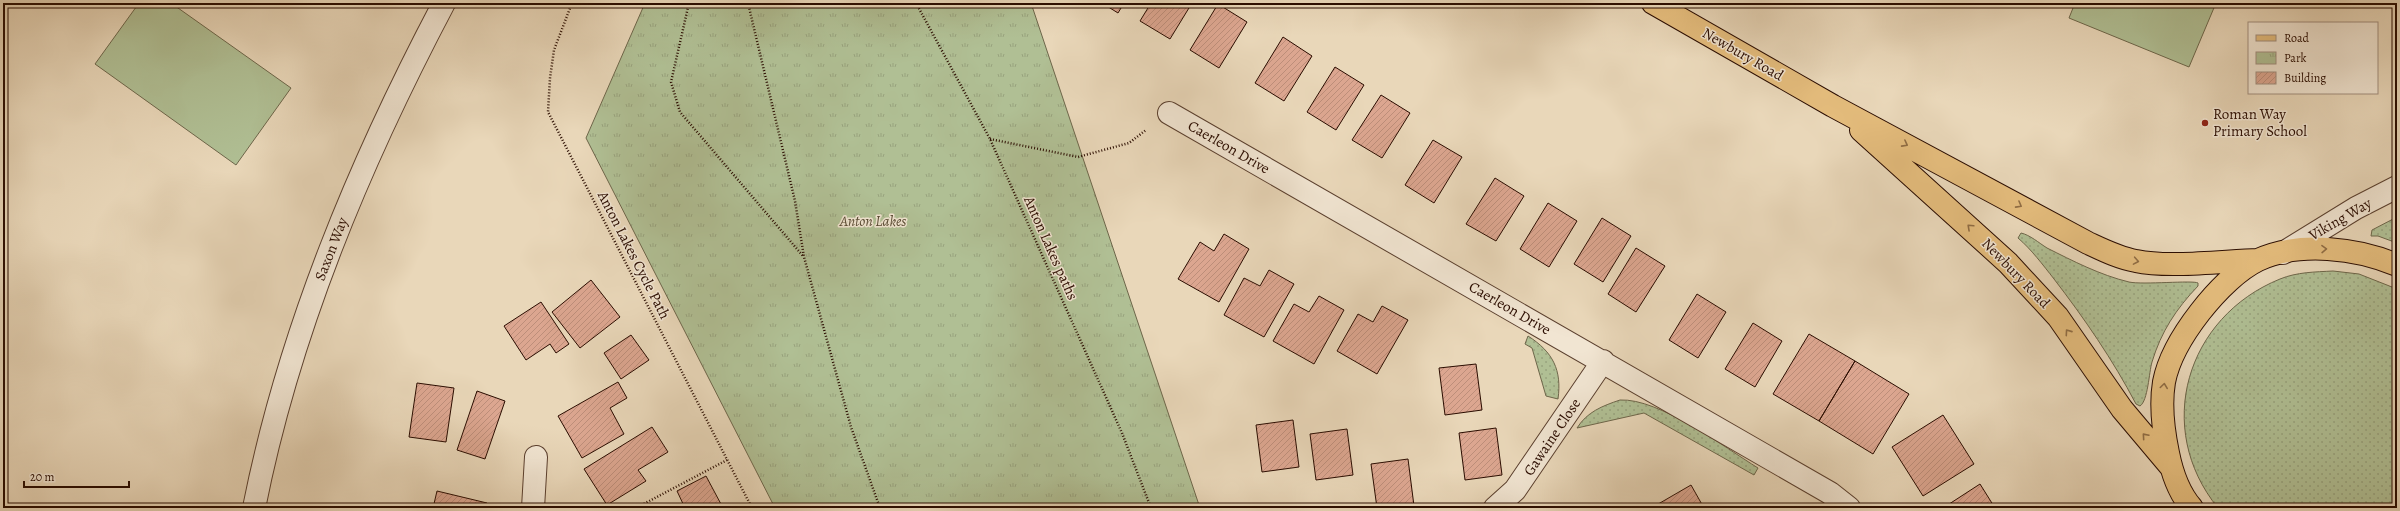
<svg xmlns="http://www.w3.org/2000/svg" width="2400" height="511" viewBox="0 0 2400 511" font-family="Alegreya,serif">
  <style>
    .grass { fill: url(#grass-dots); stroke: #6d664a }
    .park { fill: url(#park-tufts); stroke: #6d664a }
    .pitch { fill: #b0bf94; stroke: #6d664a }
    .building { fill: url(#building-hatch); stroke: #2a0c00 }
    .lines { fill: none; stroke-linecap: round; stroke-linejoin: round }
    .minor-casing { stroke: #5a3f2e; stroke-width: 24 }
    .tertiary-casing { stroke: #5a3f2e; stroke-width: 24 }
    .primary-casing { stroke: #2a0c00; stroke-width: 24 }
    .path { stroke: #2a0c00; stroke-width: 2.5; stroke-dasharray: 1 2; stroke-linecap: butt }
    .minor { stroke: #f1e5d2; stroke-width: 22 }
    .tertiary { stroke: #f1e5d2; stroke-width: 22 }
    .primary { stroke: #e4bc7c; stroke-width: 22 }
    .oneway { stroke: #906d44 }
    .poi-dot { fill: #8f2418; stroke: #f1e5d2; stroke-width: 1.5 }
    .labels { text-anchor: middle; stroke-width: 3; stroke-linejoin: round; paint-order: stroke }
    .street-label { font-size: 15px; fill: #2a0c00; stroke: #f1e5d2 }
    .poi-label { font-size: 15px; fill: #2a0c00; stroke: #f1e5d2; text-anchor: start }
    .park-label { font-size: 15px; font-style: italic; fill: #594b34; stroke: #f1e5d2 }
  </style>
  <defs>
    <pattern id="grass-dots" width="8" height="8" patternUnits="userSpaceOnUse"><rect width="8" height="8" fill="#b0bf94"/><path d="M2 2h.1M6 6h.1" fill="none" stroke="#98a37e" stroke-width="1.8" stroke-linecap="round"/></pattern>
    <pattern id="park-tufts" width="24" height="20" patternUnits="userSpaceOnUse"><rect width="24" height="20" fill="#b0bf94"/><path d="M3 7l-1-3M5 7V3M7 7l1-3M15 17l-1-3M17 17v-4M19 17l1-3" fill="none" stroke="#98a37e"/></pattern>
    <pattern id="building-hatch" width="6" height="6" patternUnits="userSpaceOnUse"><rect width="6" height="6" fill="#dca690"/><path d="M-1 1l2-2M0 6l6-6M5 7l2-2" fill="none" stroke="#bd8e7a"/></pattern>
  </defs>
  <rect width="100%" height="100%" fill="#e9d7b9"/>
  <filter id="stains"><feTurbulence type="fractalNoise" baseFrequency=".005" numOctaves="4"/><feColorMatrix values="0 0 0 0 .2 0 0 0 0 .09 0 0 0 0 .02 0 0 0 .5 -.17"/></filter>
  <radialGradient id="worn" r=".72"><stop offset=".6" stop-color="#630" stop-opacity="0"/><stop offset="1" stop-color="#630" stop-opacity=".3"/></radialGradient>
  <path class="grass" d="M2397,217V243L2378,236H2371L2372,230Z
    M2021,233C2030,235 2039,243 2047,248C2073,261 2100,275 2129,282C2143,285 2193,280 2198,283V286C2176,309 2161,332 2152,362C2149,372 2148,401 2140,406L2136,404C2113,360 2084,318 2054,279C2043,265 2031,249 2018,238Z
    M2333,271L2359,274L2397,289V508H2218C2153,428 2186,317 2280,279C2297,272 2315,272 2333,271Z
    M1528,336C1553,352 1562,370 1558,399L1546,396L1532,348L1525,344Z
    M1620,400C1659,398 1724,447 1758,468L1754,475L1644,413L1577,428C1587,412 1602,406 1620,400Z"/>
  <path class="park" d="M645,3H1031L1200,508H775L586,138Z"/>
  <path class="pitch" d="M139,3H171L291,88L236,165L95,64Z
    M2075,3H2216L2189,67L2069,18Z"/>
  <path class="building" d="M1102,3H1124L1118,13Z
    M1151,3H1192L1170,39L1140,21Z
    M1218,4L1247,22L1219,68L1190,50Z
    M1283,37L1312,56L1284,101L1255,83Z
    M1335,67L1364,85L1336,130L1307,112Z
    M1381,95L1410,113L1382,158L1352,140Z
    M1433,140L1462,157L1434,203L1405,185Z
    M1495,178L1524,196L1496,241L1466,224Z
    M1548,203L1577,221L1549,267L1520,249Z
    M1602,218L1631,236L1603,282L1574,264Z
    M1224,234L1249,249L1219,302L1178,279L1200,242L1214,251Z
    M1636,248L1665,266L1636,312L1608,294Z
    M1269,270L1294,284L1264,337L1224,315L1244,278L1260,286Z
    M591,280L620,317L580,348L552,312Z
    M1697,294L1726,312L1698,358L1669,340Z
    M1319,296L1344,310L1314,364L1273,341L1294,304L1309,312Z
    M541,302L569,344L556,353L550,344L526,360L504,326Z
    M1382,306L1408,320L1377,374L1337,351L1358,314L1373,322Z
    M1753,323L1782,341L1755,387L1725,369Z
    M1809,334L1855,361L1819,421L1773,394Z
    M631,335L649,360L621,379L604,353Z
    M1855,361L1909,394L1873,454L1819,421Z
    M1476,364L1482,410L1445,415L1439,368Z
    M618,382L627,398L610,408L624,434L582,458L558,416Z
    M417,383L454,388L446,442L409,437Z
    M477,391L505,401L485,459L457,450Z
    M1943,415L1974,464L1923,496L1892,447Z
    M1293,420L1299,467L1262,472L1256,425Z
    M652,427L668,452L638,470L646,481L607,505L584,469Z
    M1496,428L1502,475L1465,480L1459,433Z
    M1347,429L1353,475L1316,480L1310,434Z
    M1408,459L1414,506L1377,508L1371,464Z
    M706,476L722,506L685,508L677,491Z
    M1980,484L1995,508H1943Z
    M1691,485L1704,508H1653V507Z
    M437,491L487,503L486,508H433Z"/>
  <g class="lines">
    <defs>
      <path id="minor" d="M1169,113L1830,493L1849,508
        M2283,253L2356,208L2397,187
        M533,508L536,457
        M1495,508L1515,490L1603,361"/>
      <path id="tertiary" d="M254,508C289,331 360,162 444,3"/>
      <path id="primary" d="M1653,3L1833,106L2088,243C2103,250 2119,258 2136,261C2168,268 2224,261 2258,260
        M1861,130L2008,263L2058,317L2122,409L2170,466
        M2192,508C2178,492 2172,473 2168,453C2163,429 2160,406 2164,382C2172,340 2221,278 2258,260C2299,241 2357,248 2397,265"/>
    </defs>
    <use href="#minor" class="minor-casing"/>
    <use href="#tertiary" class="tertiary-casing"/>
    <use href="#primary" class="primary-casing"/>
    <path class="path" d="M572,3L554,50L550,78L548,112L752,508
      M689,3L671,82L680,112L803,256
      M748,3L795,201L804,257L851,427L880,508
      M916,3L990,139L1122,433L1151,508
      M990,139L1078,157L1129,143L1146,130
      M636,508L727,460"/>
    <use href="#minor" class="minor"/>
    <use href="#tertiary" class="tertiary"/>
    <use href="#primary" class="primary"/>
  </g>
  <defs><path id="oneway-chevron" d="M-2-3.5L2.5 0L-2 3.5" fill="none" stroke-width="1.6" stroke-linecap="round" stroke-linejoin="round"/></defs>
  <g class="oneway">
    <use href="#oneway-chevron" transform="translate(1905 144) rotate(28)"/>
    <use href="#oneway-chevron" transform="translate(2019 205) rotate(29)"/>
    <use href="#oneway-chevron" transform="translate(1970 227) rotate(-137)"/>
    <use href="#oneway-chevron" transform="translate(2324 249) rotate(-1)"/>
    <use href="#oneway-chevron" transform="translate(2136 261) rotate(10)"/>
    <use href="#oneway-chevron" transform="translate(2068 332) rotate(-125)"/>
    <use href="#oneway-chevron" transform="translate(2164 386) rotate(-82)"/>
    <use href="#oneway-chevron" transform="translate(2145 436) rotate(-131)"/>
  </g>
  <circle class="poi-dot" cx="2205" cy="123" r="4"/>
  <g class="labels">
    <g class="street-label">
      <text transform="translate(1743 54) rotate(30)" y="5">Newbury Road</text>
      <text transform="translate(1229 147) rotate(30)" y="5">Caerleon Drive</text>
      <text transform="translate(2340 219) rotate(-30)" y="5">Viking Way</text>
      <text transform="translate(1051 248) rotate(66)" y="5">Anton Lakes paths</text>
      <text transform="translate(331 249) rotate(-69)" y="5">Saxon Way</text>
      <text transform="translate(634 255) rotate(63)" y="5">Anton Lakes Cycle Path</text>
      <text transform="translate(2016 273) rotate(46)" y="5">Newbury Road</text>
      <text transform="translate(1510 308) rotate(30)" y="5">Caerleon Drive</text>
      <text transform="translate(1552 437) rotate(-56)" y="5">Gawaine Close</text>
    </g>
    <g class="poi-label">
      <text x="2213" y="119">Roman Way<tspan x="2213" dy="17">Primary School</tspan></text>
    </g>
    <g class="park-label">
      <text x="873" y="226">Anton Lakes</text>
    </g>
  </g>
  <rect width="2400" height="511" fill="none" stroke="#e9d7b9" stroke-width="16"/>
  <rect x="4" y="4" width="2392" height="503" fill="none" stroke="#2a0c00" stroke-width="2"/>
  <rect x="8" y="8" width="2384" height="495" fill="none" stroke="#2a0c00"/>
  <rect x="2248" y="22" width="130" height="72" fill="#f1e5d2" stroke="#a18e7e"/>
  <rect x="2256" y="35" width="20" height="6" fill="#e4bc7c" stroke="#a18e7e"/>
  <text x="2284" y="42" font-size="12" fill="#2a0c00">Road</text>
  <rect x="2256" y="52" width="20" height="12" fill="url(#park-tufts)" stroke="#a18e7e"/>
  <text x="2284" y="62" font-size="12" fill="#2a0c00">Park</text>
  <rect x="2256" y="72" width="20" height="12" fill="url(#building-hatch)" stroke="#a18e7e"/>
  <text x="2284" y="82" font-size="12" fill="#2a0c00">Building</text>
  <path d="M24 481v6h105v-6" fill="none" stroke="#2a0c00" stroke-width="2"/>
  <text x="30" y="481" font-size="12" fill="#2a0c00" stroke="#f1e5d2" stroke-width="3" paint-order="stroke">20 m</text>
  <rect width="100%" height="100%" filter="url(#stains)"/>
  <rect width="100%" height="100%" fill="url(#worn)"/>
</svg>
